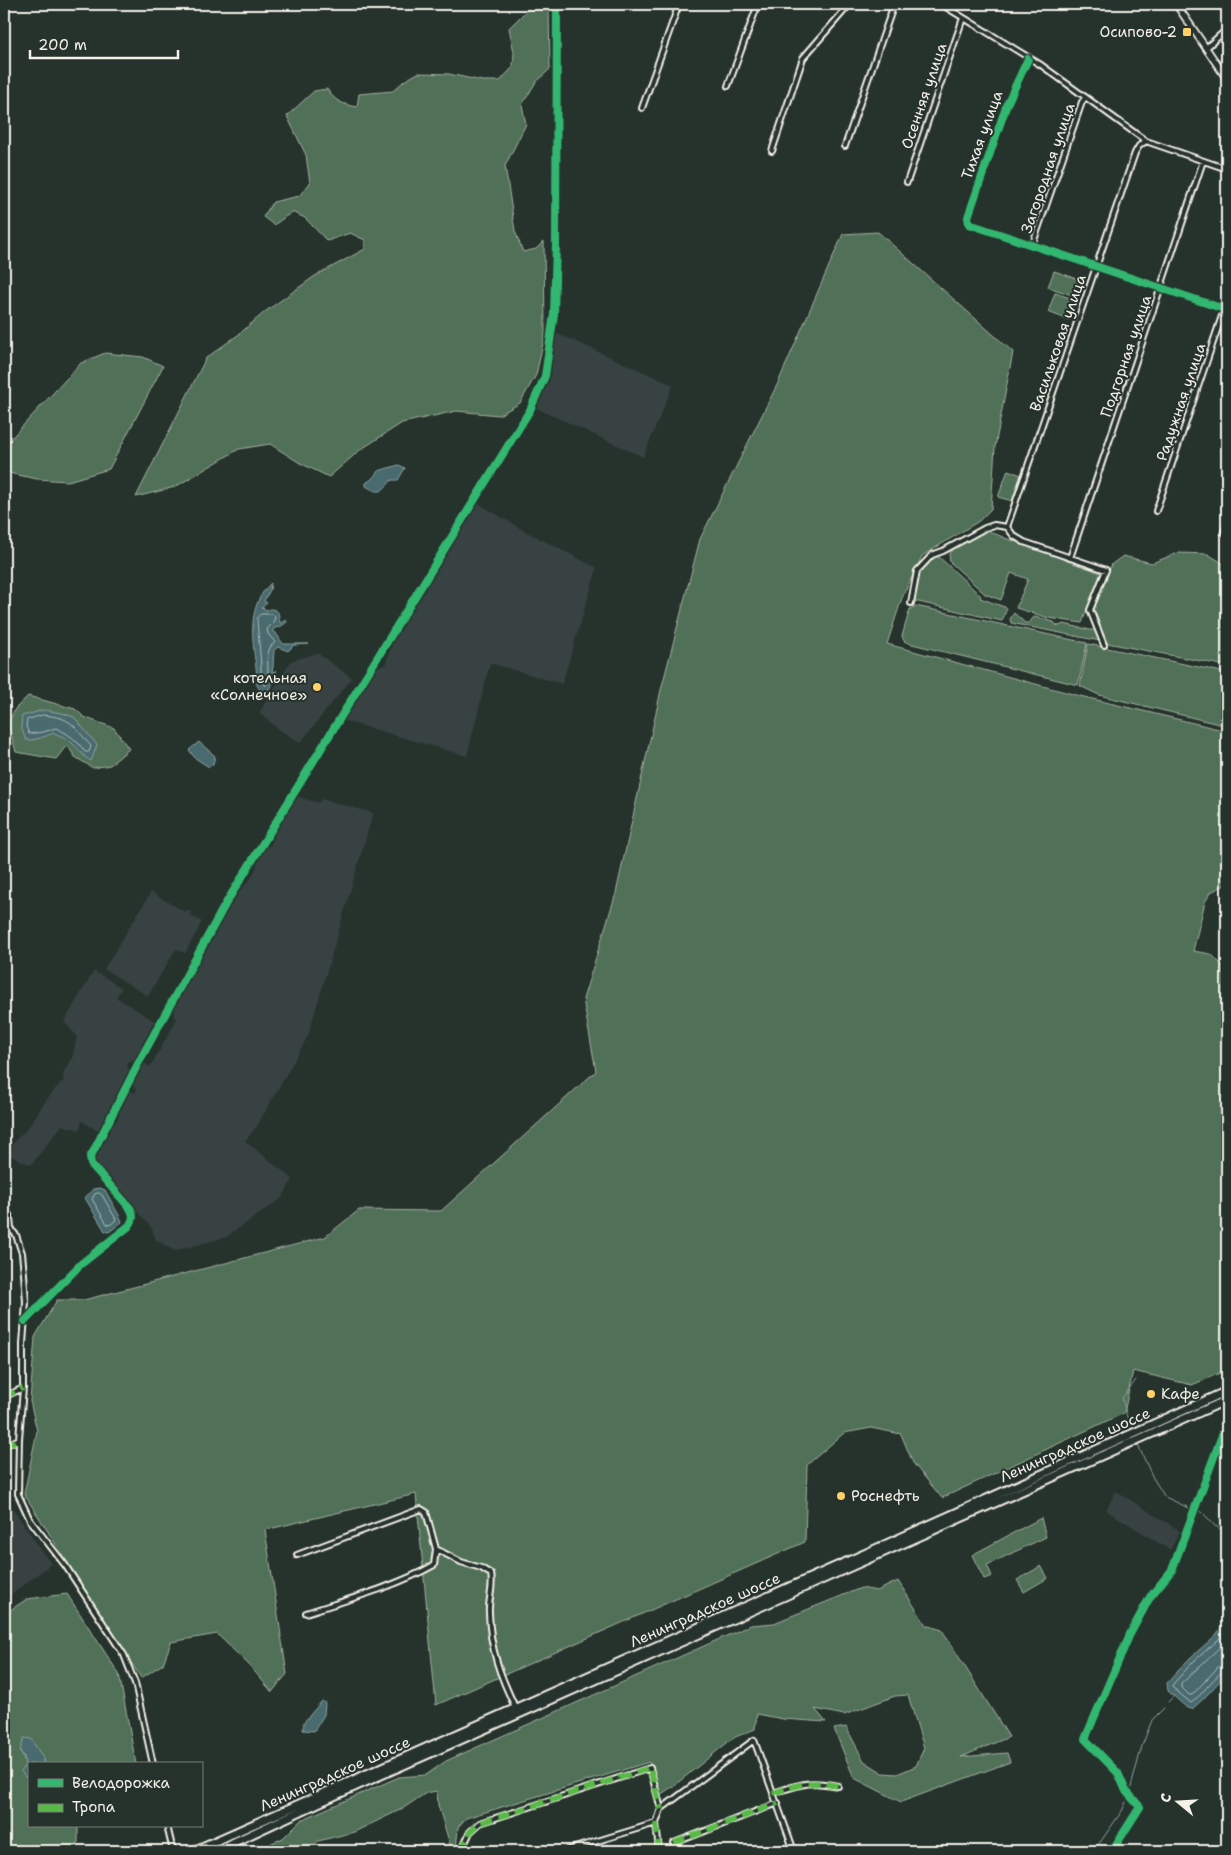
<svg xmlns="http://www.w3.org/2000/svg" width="1231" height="1855" viewBox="0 0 1231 1855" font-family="'Shantell Sans',sans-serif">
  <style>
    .built { fill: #374242 }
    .green { fill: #517059; stroke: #a2b0a0 }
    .water { fill: #486b6e; stroke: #8da19f }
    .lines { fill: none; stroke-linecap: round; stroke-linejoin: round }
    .shore { stroke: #afbbb7; stroke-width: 1 }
    .stream { stroke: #8da19f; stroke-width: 1 }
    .street-casing { stroke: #f4f1e8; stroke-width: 8 }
    .secondary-casing { stroke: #f4f1e8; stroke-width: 9 }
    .highway-casing { stroke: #f4f1e8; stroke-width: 11 }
    .street { stroke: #26332d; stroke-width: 4 }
    .secondary { stroke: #26332d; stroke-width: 5.5 }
    .highway { stroke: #26332d; stroke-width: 7 }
    .quiet { stroke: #58b947; stroke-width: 6; stroke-dasharray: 12 6; stroke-linecap: butt }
    .cycleway-casing { stroke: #26332d; stroke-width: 11 }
    .cycleway { stroke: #33b770; stroke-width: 8 }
    .poi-dot { fill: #ffd166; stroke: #26332d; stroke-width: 2 }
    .labels { text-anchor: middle; stroke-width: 4; stroke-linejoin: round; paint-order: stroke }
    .poi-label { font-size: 15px; fill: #f4f1e8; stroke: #26332d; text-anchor: end }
    .street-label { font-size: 15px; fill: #f4f1e8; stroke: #26332d }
  </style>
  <rect width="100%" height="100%" fill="#26332d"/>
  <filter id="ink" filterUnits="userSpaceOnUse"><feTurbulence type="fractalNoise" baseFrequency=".02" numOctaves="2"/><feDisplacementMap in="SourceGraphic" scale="10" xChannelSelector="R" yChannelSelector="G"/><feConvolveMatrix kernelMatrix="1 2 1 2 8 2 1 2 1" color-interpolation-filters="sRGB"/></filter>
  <g filter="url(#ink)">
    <path class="built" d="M556,333L673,385L643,457L534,407L543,386L548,383L550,378L548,375Z
      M476,502L523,530L597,568L562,684L490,663L467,756L342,720L371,672L376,667L385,665L398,628L449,545L454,542V536Z
      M317,653L352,678L300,743L277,728L259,713L291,661Z
      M299,797L319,803L321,799L373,813L308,1036L257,1126L245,1141L293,1179L282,1198L226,1237L175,1251L156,1240L151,1227L97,1167L93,1158L112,1122L117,1121L119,1114L118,1111L128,1090L135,1093L137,1090L131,1085L142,1061L150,1067L177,1019L174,1017L175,1013L172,1007L173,1004L226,907L252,877L257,866V859L265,845L270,846L274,838L272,832L293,799Z
      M151,892L185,912L187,910L191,911L190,915L202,922L185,953L176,949L148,996L104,969Z
      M94,971L122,988L116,997L154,1021L136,1061H129L127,1067L132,1071L122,1090L98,1131L82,1121L79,1130L62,1125L31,1165L4,1153L31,1124L44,1103L61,1082H64L63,1073L72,1059L77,1036L64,1022Z
      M1116,1491L1180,1531L1170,1550L1106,1510Z
      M4,1496L51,1564L8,1597L4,1588Z"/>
    <path class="green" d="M533,4H549L550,69L536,82L522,105L526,124L505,166L515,231L523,252L536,249L544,241L545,334L536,375L520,403L499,415L456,411L402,423L360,450L329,477L300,463L270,444L239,449L175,487L136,497L206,358L238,335L266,311L315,276L365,249V240L350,233L327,241L305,218L292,212L274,225L263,217L273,202L299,196L310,183L306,155L287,116L314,91L327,89C334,101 344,105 357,107L359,94L393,91L404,81L418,73L449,74L482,81H500L513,67L514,52L509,28Z
      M878,232L1013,352L995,447L991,509L979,521L922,556L902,598L887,644L1080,696L1227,731V884L1211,892L1205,902L1193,951L1211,954L1227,970V1370L1192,1385L1133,1371L1124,1413L942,1498L913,1463L901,1434L871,1428L844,1433L807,1465L805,1542L436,1705L416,1494L265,1530L287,1674L272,1692L249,1665L217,1634L171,1642L163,1664L141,1678L24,1494L37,1431L30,1401L35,1337L57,1300H84L325,1237L359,1210L441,1211L596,1071L583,999L616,893L661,690L700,539L778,383L843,234Z
      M1054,271L1081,280L1075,296L1048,287Z
      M1055,293L1076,300L1069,320L1048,312Z
      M105,353L143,357L163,366L109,469L68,481L37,479L4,472V446L81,363Z
      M1008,470L1021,475L1012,501L998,497Z
      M987,529L991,532L1005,538L1101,573L1082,623L1049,618L1016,608L1028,579L1011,573L1001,600L985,594L950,562L949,554L953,549Z
      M1178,553L1208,554L1227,566V666L1107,643L1094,609L1112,564L1123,556L1152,563Z
      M938,556L981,596L980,598L1007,608L1002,621L914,601C917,581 916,564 938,556Z
      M916,606L1087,643L1078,685L908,643L904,641L902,636L910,609Z
      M1014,613L1025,623H1029L1034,617L1054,622L1056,625L1059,626L1064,624L1090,630H1096L1100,641L1011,623L1010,619Z
      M1088,644L1227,673V726L1099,695L1080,686Z
      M28,696L75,709L84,717L114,728L129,749L110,765L93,768L75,757L67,745L56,759L16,752L8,723L15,709Z
      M1041,1518L1046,1537L987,1565L992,1576L984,1579L972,1555Z
      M1041,1566L1048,1578L1024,1592L1017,1580Z
      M898,1581L926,1625L942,1630L1009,1737L961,1757L1007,1753L1010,1762L901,1802L854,1778L834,1729L846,1727L864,1761L883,1773L897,1774L916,1766L924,1748L908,1695L895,1696L844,1715L815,1709L826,1722L783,1719L757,1714L755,1729L733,1738L675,1785L660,1795L649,1762L466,1818L458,1827L456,1851H452L438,1805L437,1791L426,1793L402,1809L354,1832L318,1841L307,1851H254L283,1838L301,1820L399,1777L426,1775L446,1761L751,1625L774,1623L861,1588L877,1591Z
      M67,1594L119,1674L136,1764H43V1758L20,1751C26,1760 25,1767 25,1777L29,1776V1826H78V1842L75,1851L35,1848L31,1851H6L4,1850V1614L27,1599Z"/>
    <path class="water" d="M399,465L405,468L398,480H392C381,492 380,495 366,486V483L372,479L378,471Z
      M271,583L270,590L264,601L267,603L261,608L268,610L271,609C281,610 278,616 280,623L286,620L287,622L280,627L275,628L272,631L276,633L283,644H309L294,645L288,651L278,647L274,650C273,658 274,665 272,672H274L276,670C274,680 271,690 262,696C261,690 257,687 256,682C256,677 257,672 256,667C252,637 247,606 271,583Z
      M44,710L62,713L74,717L97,745L91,761C82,756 80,750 73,744C67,738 61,736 54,733C46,736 35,741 26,740L21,727L22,716Z
      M199,742L215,756L213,764L209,767L195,758L189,750Z
      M100,1188L105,1190L120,1217L122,1222L109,1232L105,1231L85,1198L93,1189Z
      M1227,1620V1674C1215,1685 1205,1699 1192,1709L1187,1708L1168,1691L1167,1683L1190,1658L1215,1636Z
      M322,1701L325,1703L324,1715L314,1731L303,1730L304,1722Z
      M24,1738L31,1739L43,1758V1764H29V1776L25,1777L21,1771L25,1765L24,1757L20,1751Z"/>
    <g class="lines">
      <path class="shore" d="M261,614H273L275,617L273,623L267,629L268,634L275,642C274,644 271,645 270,648C265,655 270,674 267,684L265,686L261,682C262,661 258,640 257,618Z
        M43,715C74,718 72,725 91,746L89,752H85C77,740 69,734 56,728L43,732L29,734L26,726L27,720Z
        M99,1193L102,1195L116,1219L115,1221L110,1225L107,1224L92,1199L95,1194Z
        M1227,1627L1218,1640L1194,1661L1173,1684L1172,1687L1191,1703C1202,1696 1216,1672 1227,1670
        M1227,1638L1223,1644L1181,1684V1687L1189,1695H1192L1218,1667L1227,1664"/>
      <path class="stream" d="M1129,1424L1122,1398L1136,1380
        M1138,1445L1153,1478L1165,1497L1191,1509
        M1199,1511L1202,1512L1215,1526L1227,1532
        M1168,1702L1174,1696
        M1130,1791L1142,1746L1152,1720L1164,1708
        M1094,1851L1122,1811L1126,1802"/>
      <defs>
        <path id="street" d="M941,4L1041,65L1146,141L1227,169
          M1206,48L1227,29
          M1028,59L1007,104L968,217L969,224L1227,310
          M728,86L758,4
          M642,108L679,4
          M845,146L894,4
          M772,151L803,58L850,4
          M907,182L963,18
          M1032,246L1082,102L1085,98
          M1156,511L1227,301
          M1007,527L1135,153L1139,146L1146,141
          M1224,532L1227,523
          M1070,558L1203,161
          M911,603L917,571L932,555L943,551L985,528L994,525L1007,527L1014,536L1024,542L1106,570L1090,610L1104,645
          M4,1205L10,1217L11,1229L16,1235L22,1253L24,1274L26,1302L23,1344V1388L19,1439L18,1494L30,1520L65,1565L124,1655L135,1683L153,1764
          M4,1224L12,1229
          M25,1321L81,1264L129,1226C134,1219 134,1215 130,1208L91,1164L90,1157L93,1152L140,1060L226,903L530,410L545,376L554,314L556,244L557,4
          M4,1397L23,1388
          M4,1446L19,1439
          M436,1549L461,1562L481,1568L491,1574C494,1587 488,1599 489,1613C490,1649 500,1676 516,1709
          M297,1555L421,1509L426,1512L436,1549L434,1565C395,1587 349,1599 306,1613
          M773,1793C802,1784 808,1780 838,1786
          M656,1823L659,1851
          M167,1826L173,1851
          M674,1843L778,1803
          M461,1851L470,1832L480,1823L650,1768L661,1809
          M565,1851L656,1823L661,1809L754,1740L794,1851
          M1112,1851L1140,1807L1126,1791L1118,1773L1085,1739L1130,1634L1150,1597L1172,1570L1224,1430L1227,1413"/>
        <path id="secondary" d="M1176,4L1227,79"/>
        <path id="highway" d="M193,1851L871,1551L1227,1391
          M215,1851L318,1803L1227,1400"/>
      </defs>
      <use href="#street" class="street-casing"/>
      <use href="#secondary" class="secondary-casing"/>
      <use href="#highway" class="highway-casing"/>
      <use href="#street" class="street"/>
      <use href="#secondary" class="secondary"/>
      <use href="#highway" class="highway"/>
      <path class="quiet" d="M4,1397L23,1388
        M4,1446L19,1439
        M773,1793C802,1784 808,1780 838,1786
        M656,1823L659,1851
        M674,1843L778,1803
        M461,1851L470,1832L480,1823L650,1768L661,1809"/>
      <defs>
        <path id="cycleway" d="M1028,59L1007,104L968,217L969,224L1227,310
          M25,1321L81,1264L129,1226C134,1219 134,1215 130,1208L91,1164L90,1157L93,1152L140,1060L226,903L530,410L545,376L554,314L556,244L557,4
          M1112,1851L1140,1807L1126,1791L1118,1773L1085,1739L1130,1634L1150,1597L1172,1570L1224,1430L1227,1413"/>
      </defs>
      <use href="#cycleway" class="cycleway-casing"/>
      <use href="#cycleway" class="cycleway"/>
    </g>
  </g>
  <g class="poi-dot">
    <rect x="1182" y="27" width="10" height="10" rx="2.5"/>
    <circle cx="317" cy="687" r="5"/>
    <circle cx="1151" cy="1394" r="5"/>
    <circle cx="841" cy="1496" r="5"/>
  </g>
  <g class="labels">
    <g class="poi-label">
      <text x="1177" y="37">Осипово-2</text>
      <text x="307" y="683">котельная<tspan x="307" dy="17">«Солнечное»</tspan></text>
      <text x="1161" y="1399" text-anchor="start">Кафе</text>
      <text x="851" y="1501" text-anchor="start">Роснефть</text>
    </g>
    <g class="street-label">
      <text transform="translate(924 96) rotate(-71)" y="5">Осенняя улица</text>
      <text transform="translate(982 135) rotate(-70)" y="5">Тихая улица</text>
      <text transform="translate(1048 168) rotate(-71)" y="5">Загородная улица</text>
      <text transform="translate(1058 343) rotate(-71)" y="5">Васильковая улица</text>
      <text transform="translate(1126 356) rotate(-71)" y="5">Подгорная улица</text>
      <text transform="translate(1181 402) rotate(-71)" y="5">Радужная улица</text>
      <text transform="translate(1075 1445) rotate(-24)" y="5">Ленинградское шоссе</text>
      <text transform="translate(705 1610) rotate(-24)" y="5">Ленинградское шоссе</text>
      <text transform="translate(335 1774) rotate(-24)" y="5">Ленинградское шоссе</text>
    </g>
  </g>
  <rect width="1231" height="1855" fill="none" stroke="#26332d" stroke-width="20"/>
  <rect x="10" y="10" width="1211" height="1835" fill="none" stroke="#f4f1e8" stroke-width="2" filter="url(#ink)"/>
  <rect x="28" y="1762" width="175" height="65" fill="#26332d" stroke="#787f78"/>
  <rect x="38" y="1779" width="25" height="8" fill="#33b770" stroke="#787f78"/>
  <text x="72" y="1788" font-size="15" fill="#f4f1e8">Велодорожка</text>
  <rect x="38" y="1804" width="25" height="8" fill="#58b947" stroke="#787f78"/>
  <text x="72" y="1812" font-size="15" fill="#f4f1e8">Тропа</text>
  <g transform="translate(1178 1802) rotate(288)" stroke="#26332d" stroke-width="4" paint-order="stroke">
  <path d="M0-4L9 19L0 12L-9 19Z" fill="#f4f1e8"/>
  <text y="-8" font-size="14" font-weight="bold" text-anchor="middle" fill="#f4f1e8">С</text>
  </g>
  <path d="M30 50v8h148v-8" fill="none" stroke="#f4f1e8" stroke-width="2.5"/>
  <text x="38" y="50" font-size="15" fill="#f4f1e8" stroke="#26332d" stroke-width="4" paint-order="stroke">200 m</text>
</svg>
